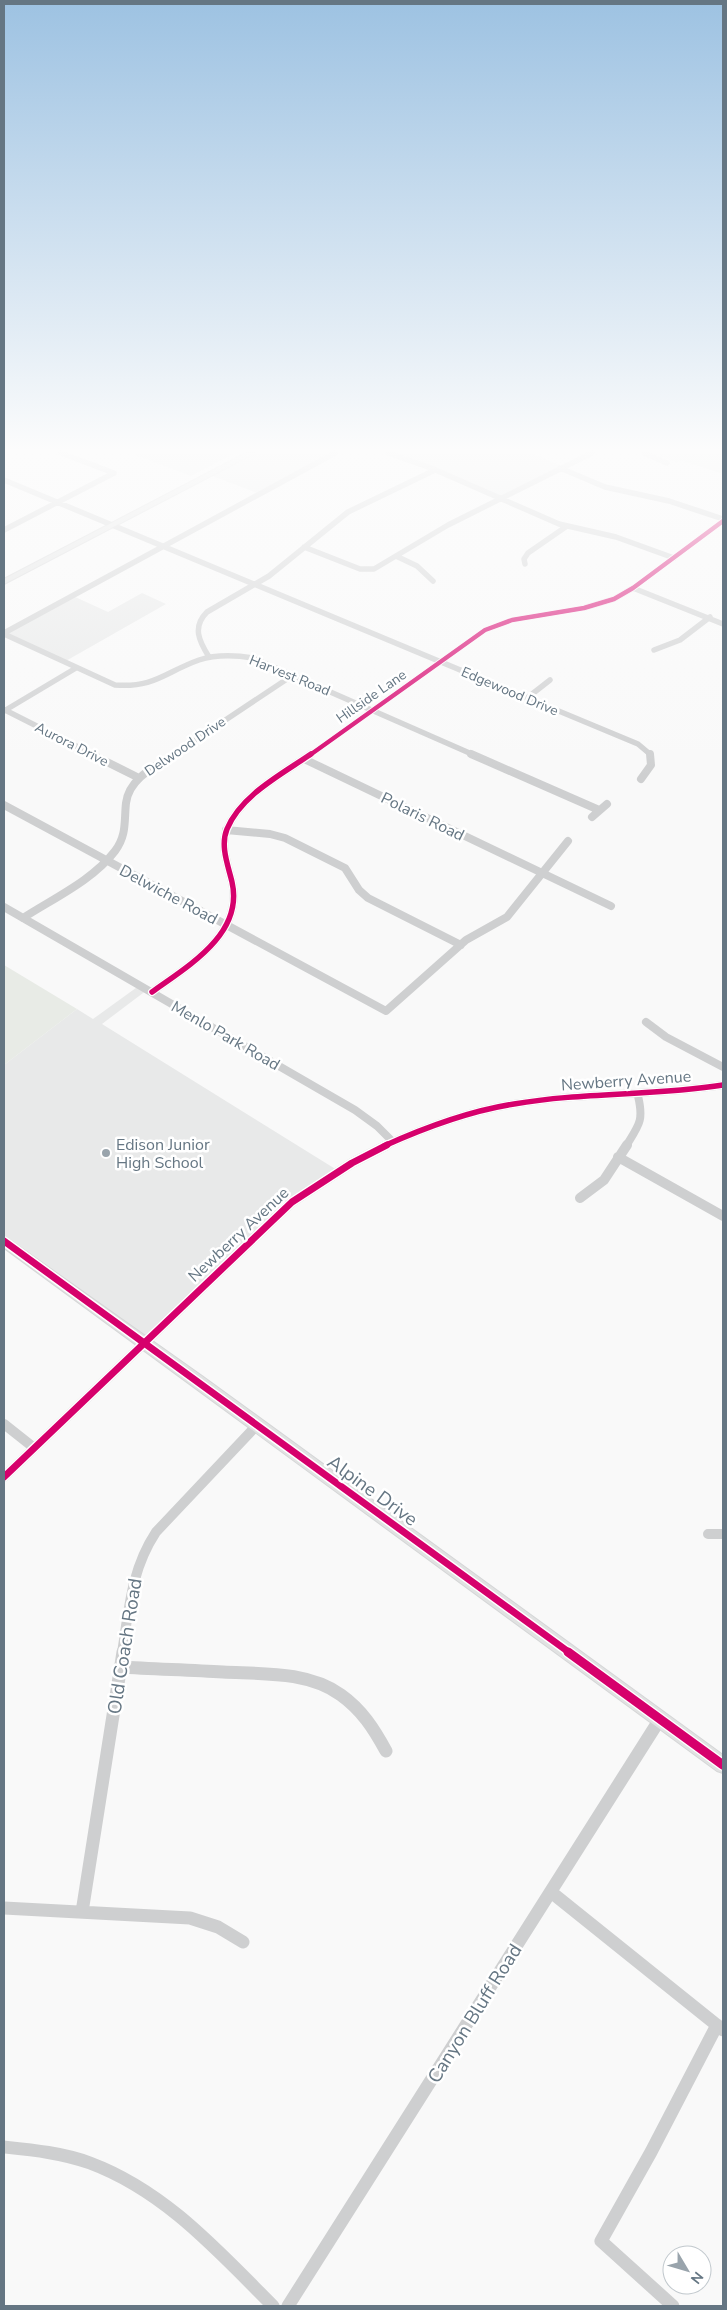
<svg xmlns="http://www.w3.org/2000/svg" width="727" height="2310" viewBox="0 0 727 2310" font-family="'Nunito Sans',sans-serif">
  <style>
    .built { fill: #e8e9e9 }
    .green { fill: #e8ebe6 }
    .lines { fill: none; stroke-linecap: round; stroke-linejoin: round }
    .secondary-casing { stroke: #d5d6d7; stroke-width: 2 }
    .street-far3 { stroke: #cecfd0; stroke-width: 5.5 }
    .street-far2 { stroke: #cecfd0; stroke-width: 8 }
    .street-far1 { stroke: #cecfd0; stroke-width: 10 }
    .street { stroke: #cecfd0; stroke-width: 13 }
    .secondary { fill: #e1e2e2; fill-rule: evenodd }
    .cycleway-far3-casing { stroke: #fff; stroke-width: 6 }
    .cycleway-far2-casing { stroke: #fff; stroke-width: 8 }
    .cycleway-far1-casing { stroke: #fff; stroke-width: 10 }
    .cycleway-casing { stroke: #fff; stroke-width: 12 }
    .cycleway-far3 { stroke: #d6006c; stroke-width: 4.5 }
    .cycleway-far2 { stroke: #d6006c; stroke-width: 5.5 }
    .cycleway-far1 { stroke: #d6006c; stroke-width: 7 }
    .cycleway { stroke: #d6006c; stroke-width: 9 }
    .poi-dot { fill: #99a4ac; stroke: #fff; stroke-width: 2 }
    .labels { text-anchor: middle; stroke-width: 5; stroke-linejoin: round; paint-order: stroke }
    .far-street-label { font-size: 14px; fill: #657683; stroke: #fff }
    .street-label { font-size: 16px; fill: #657683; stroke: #fff }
    .poi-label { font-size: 16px; fill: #657683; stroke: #fff; text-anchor: start }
    .near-street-label { font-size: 19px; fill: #657683; stroke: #fff }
  </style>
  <rect width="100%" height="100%" fill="#f9f9f9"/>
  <path class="built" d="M130,453H235L191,476Z
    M251,453H335L260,494L210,475Z
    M388,453H532L564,467L500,498Z
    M142,593L166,604L64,662L4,634L73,596L108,612Z
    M140,985L147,990L102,1024L337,1170L314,1186L144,1342L4,1241V1065L77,1009L93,1019Z"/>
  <path class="green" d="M651,453H723V474L683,461L676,462Z
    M4,965L77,1009L4,1065Z"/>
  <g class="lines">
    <defs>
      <path id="secondary" d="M246,453H255L4,584V579Z
        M4,1236L202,1376L723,1755V1773L717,1771L4,1248Z"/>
    </defs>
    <use href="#secondary" class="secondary-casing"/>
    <path class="street-far3" d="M61,453L114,473
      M388,453L431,468L559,524L616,537L674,558
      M644,453L667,463
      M560,468L605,487L669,501L723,519
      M4,480L638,744L651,755
      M4,530L114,473
      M304,547L360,569H374L448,525L592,453
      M396,556L417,566L433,581
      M525,564L524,559L528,553L567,526
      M633,588L723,624
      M4,633L335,453
      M4,634L115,685C155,688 165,672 199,660C217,654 235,655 253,658L474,755
      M654,650L680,640L710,617
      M209,657C199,641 192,627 207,612L269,576L348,512L435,470
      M527,698L550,680
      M5,710L94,755
      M4,711L76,668
      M173,755L293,675
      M310,755L485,630L512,620L584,608L614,599L633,588L723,521"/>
    <path class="street-far2" d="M91,754L139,778
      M471,754L599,810
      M304,759L611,906
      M641,779L651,765L650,754
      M4,805L386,1011L466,940L507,917L568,841
      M592,817L607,804
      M226,830L270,834L285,838L345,868L359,890L368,898L461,945
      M4,907L355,1110L377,1126L392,1141
      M23,918C54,898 93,880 115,851C127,835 124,821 126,803C129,778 156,766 175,754
      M152,992C188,966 244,934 232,882C228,865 220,846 227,829C241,795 282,774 311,754
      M646,1022L666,1037L723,1067
      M384,1146C426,1127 469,1111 514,1104C583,1092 654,1096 723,1085
      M626,1146C639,1125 644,1121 638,1096"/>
    <path class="street-far1" d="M618,1157L723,1216
      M580,1198L604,1180L627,1145
      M4,1424L33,1447
      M4,1477L292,1202L352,1163L387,1145
      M708,1534H723
      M122,1653C129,1609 131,1570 156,1532L258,1424"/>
    <path class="street" d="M120,1667C154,1669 189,1670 223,1672C261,1674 308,1671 341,1695C362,1710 374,1729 386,1751
      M551,1892L723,2030
      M4,1908L190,1918L218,1927L243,1942
      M82,1912L123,1652
      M4,2147C33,2150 63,2153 90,2163C165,2191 218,2251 273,2306
      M288,2306L660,1719
      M673,2306L601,2241L651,2152L717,2025"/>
    <use href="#secondary" class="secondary"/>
    <defs>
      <path id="cycleway-far3" d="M310,755L485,630L512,620L584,608L614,599L633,588L723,521"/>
      <path id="cycleway-far2" d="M152,992C188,966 244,934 232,882C228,865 220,846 227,829C241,795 282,774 311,754
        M384,1146C426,1127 469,1111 514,1104C583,1092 654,1096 723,1085"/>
      <path id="cycleway-far1" d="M4,1241L570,1653
        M4,1477L292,1202L352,1163L387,1145"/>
      <path id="cycleway" d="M568,1652L723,1765"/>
    </defs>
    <use href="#cycleway-far3" class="cycleway-far3-casing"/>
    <use href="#cycleway-far2" class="cycleway-far2-casing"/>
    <use href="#cycleway-far1" class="cycleway-far1-casing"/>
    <use href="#cycleway" class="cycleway-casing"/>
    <use href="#cycleway-far3" class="cycleway-far3"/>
    <use href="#cycleway-far2" class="cycleway-far2"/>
    <use href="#cycleway-far1" class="cycleway-far1"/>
    <use href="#cycleway" class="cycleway"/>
  </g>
  <linearGradient id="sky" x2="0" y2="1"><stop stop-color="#9dc2e2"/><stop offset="0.58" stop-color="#fcfcfc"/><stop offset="1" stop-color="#fcfcfc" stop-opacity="0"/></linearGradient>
  <rect width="727" height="776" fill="url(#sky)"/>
  <circle class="poi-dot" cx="106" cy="1153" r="5"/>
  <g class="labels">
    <g class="far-street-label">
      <text transform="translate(290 675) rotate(22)" y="5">Harvest Road</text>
      <text transform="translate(510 691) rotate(23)" y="5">Edgewood Drive</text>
      <text transform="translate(371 696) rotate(-35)" y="5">Hillside Lane</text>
      <text transform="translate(72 744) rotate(27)" y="5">Aurora Drive</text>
      <text transform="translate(185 746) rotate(-34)" y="5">Delwood Drive</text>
    </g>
    <g class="street-label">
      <text transform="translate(423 816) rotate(26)" y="6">Polaris Road</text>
      <text transform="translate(169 894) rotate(28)" y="6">Delwiche Road</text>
      <text transform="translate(226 1035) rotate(30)" y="6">Menlo Park Road</text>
      <text transform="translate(626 1080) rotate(-4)" y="6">Newberry Avenue</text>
      <text transform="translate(238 1234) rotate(-43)" y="6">Newberry Avenue</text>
    </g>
    <g class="poi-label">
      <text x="116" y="1150">Edison Junior<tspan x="116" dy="18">High School</tspan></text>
    </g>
    <g class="near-street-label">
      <text transform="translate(373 1490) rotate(36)" y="7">Alpine Drive</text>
      <text transform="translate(124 1646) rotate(-81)" y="7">Old Coach Road</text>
      <text transform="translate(474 2013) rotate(-58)" y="7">Canyon Bluff Road</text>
    </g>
  </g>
  <rect width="727" height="2310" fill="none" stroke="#657683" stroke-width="10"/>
  <g transform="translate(687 2270) rotate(128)"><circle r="24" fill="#ffffff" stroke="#c1c8cd"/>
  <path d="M0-4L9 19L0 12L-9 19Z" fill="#99a4ac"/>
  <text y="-8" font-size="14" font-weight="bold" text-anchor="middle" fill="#657683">N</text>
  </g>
</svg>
